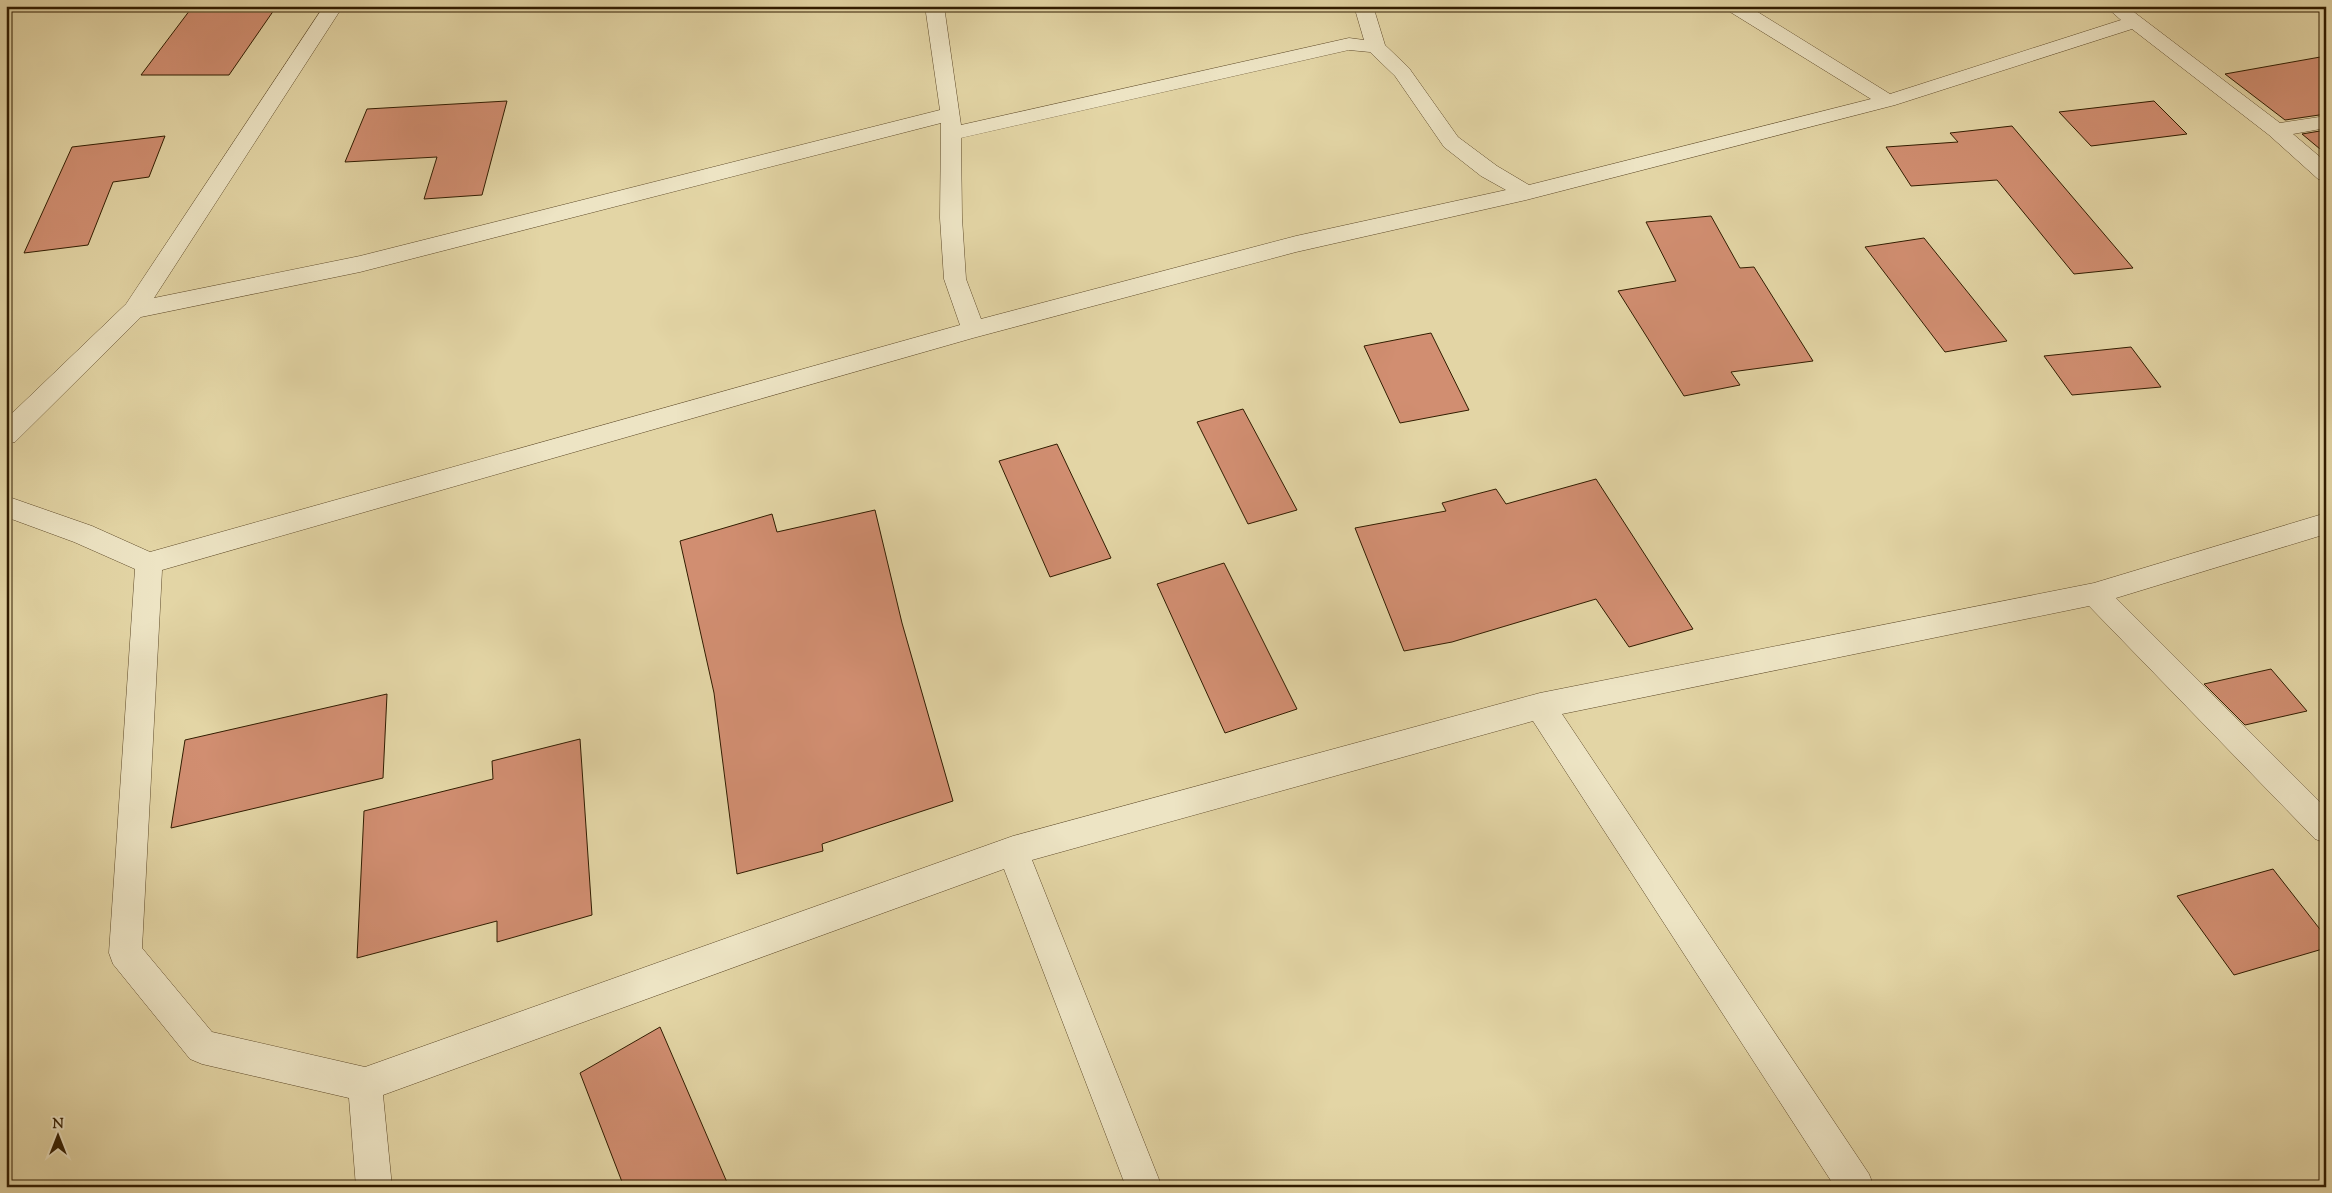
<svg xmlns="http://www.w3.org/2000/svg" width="2332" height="1193" viewBox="0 0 2332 1193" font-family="'Sorts Mill Goudy',serif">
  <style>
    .building { fill: #d18e71; stroke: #311c00 }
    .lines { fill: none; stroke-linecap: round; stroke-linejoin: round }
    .minor-casing { stroke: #5e4a29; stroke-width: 1 }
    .minor { fill: #ede4c4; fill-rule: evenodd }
  </style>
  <rect width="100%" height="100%" fill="#e3d5a5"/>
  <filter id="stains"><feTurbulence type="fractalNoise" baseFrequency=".004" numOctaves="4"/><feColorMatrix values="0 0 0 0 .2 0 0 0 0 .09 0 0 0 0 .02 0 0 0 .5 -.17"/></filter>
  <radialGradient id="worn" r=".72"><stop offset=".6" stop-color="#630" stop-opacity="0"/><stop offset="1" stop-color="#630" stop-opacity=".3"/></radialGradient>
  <path class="building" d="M190,10H274L229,75H141Z
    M2326,56V114L2285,120L2225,74Z
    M507,101L482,195L424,199L437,157L345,162L367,109Z
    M2154,101L2187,134L2091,146L2059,112Z
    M2012,126L2133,268L2074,274L1997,180L1911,186L1886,147L1958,142L1950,133Z
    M2326,130V154L2302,134Z
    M165,136L149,177L113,182L88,245L24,253L72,147Z
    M1711,216L1740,268L1754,267L1813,361L1731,372L1740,385L1684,396L1618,291L1676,281L1646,222Z
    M1924,238L2007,341L1945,352L1865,247Z
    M1431,333L1469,410L1400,423L1364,346Z
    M2131,347L2161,387L2072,395L2044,356Z
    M1243,409L1297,510L1248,524L1197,422Z
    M1057,444L1111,558L1050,577L999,461Z
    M1596,479L1693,629L1629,647L1596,599L1452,642L1404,651L1355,528L1446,511L1442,503L1496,489L1506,504Z
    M875,510L902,623L953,801L822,844L823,851L737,874L714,693L680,541L772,514L777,532Z
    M1224,563L1297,709L1225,733L1157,584Z
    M2271,669L2307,711L2245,725L2204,684Z
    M387,694L383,778L171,828L185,740Z
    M580,739L592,915L497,942V921L357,958L364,811L493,779L492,761Z
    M2273,869L2326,937V948L2234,975L2177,896Z
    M660,1027L729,1187H624L580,1073Z"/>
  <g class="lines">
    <defs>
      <path id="minor" d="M324,6H343L154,298L360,256L940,110L925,6H944L961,125L1349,38L1364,40L1354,6H1373L1385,45L1409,68L1458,137L1497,166L1529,185L1871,99L1727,10L1725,6H1748L1890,94L2121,20L2105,6H2126L2280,123L2326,116V128L2293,134L2326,162V181L2318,179L2269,135L2132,29L1895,105L1526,200L1296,252L973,338L162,570L142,948L212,1032L365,1067L1013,836L1540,693L2094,583L2326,513V534L2116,598L2326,808V843L2315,839L2089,606L1562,714L1869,1174L1874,1187H1835L1533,721L1032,860L1162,1187H1126L1004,869L383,1095L392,1187H356L349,1098L202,1064L190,1059L113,964L109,953L135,569L74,542L6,517V496L92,526L150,552L960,325L944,279L940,218L941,123L360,272L141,317L15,442L6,444V419L126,304ZM1349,50L1370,52L1395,76L1444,147L1481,176L1506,190L1296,236L981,319L966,279L962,218L961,138Z"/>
    </defs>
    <use href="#minor" class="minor-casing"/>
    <use href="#minor" class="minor"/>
  </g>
  <rect width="2332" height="1193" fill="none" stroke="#e3d5a5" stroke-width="25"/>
  <rect x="8" y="8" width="2317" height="1178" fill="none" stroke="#311c00" stroke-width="2.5"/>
  <rect x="12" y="12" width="2307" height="1168" fill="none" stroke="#311c00"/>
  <g transform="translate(58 1136)" stroke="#ede4c4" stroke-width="4" paint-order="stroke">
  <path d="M0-4L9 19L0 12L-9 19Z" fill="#311c00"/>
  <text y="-8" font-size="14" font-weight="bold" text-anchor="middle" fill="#311c00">N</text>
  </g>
  <rect width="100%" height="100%" filter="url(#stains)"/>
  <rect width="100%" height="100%" fill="url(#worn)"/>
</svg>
